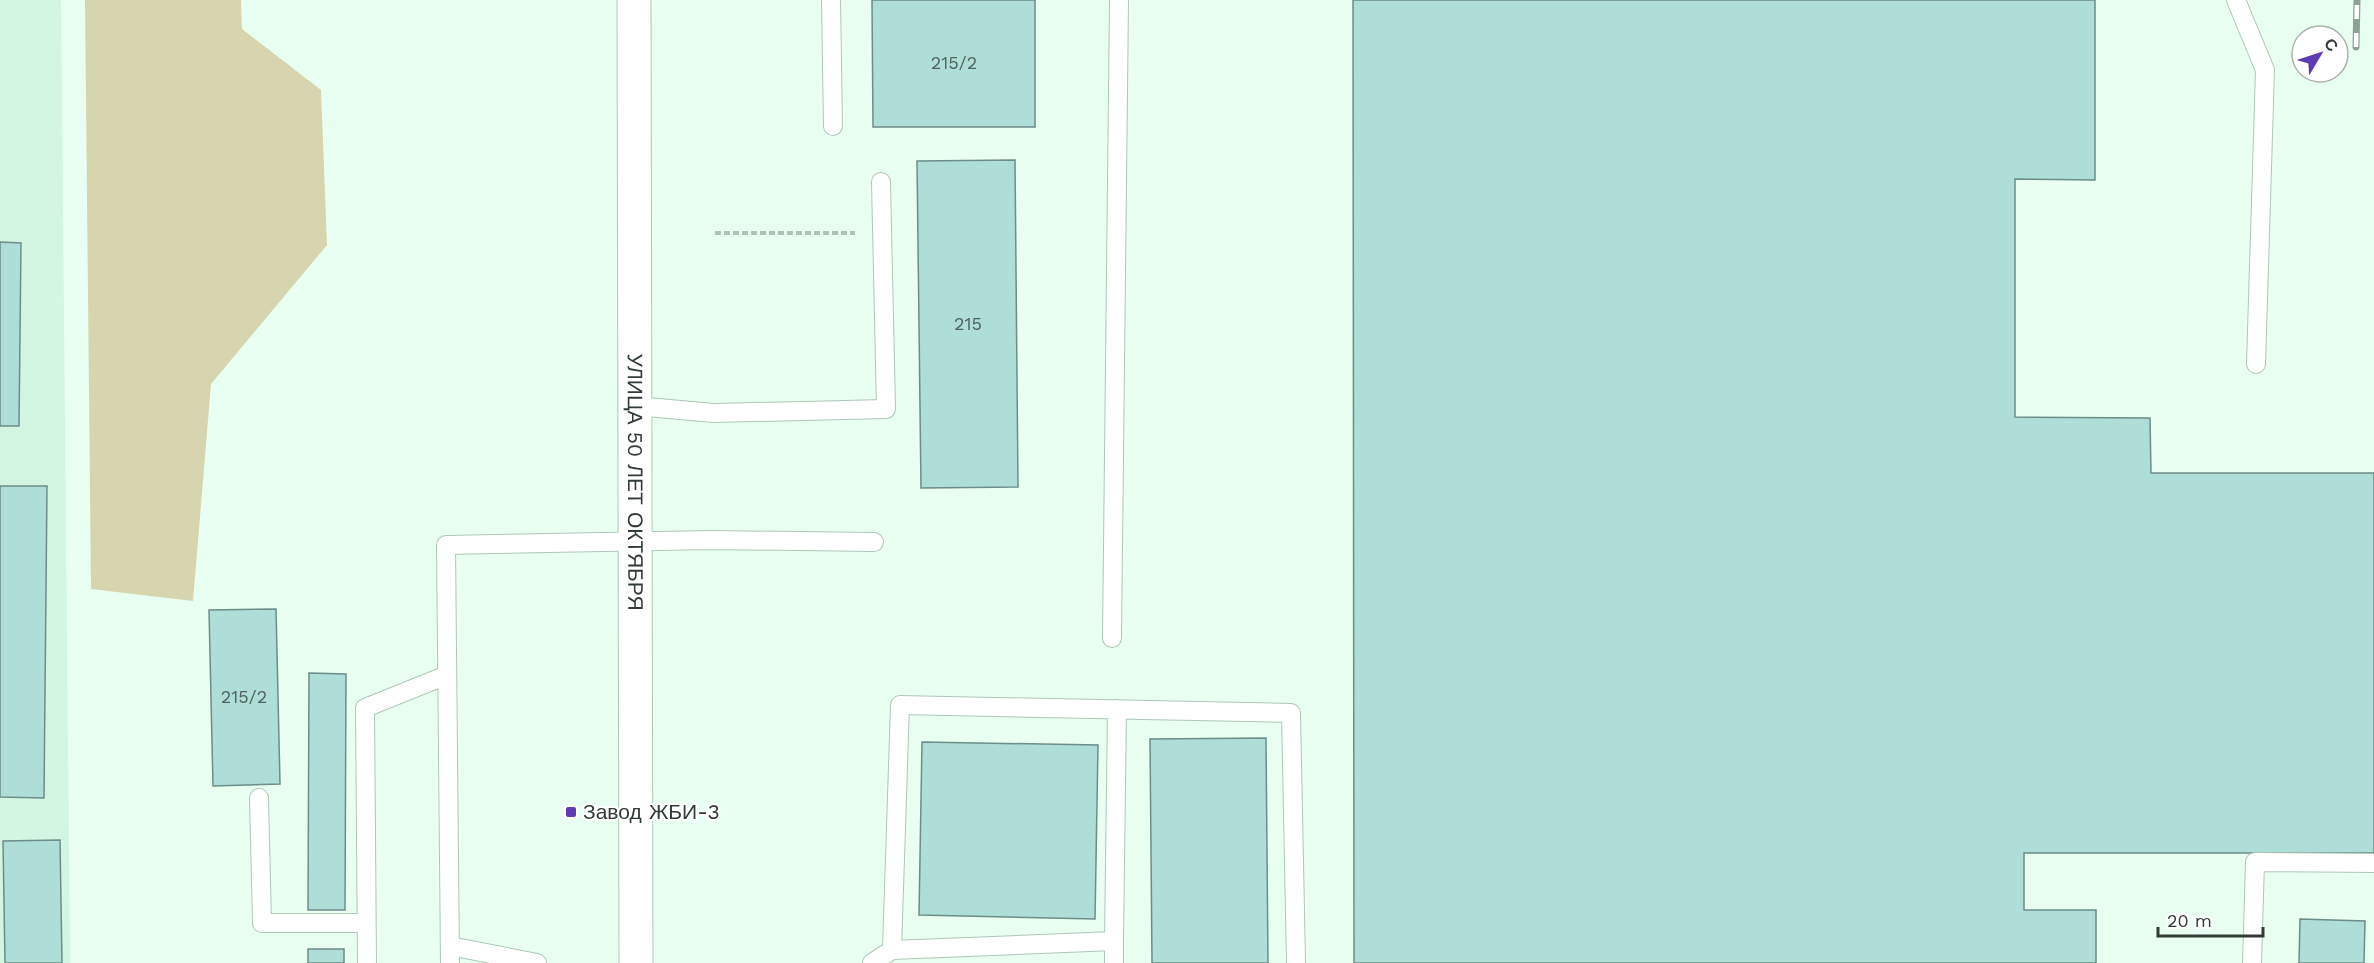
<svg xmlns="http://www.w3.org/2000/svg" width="2374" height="963" viewBox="0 0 2374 963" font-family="'Work Sans',sans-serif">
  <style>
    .built { fill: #d2f6e1 }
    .green { fill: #d6d5af }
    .building { fill: #aeded7; stroke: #6c8d88; stroke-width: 1.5 }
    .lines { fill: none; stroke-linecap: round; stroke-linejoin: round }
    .service-casing { stroke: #adc8b8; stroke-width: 20 }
    .secondary-casing { stroke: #adc8b8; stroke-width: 35 }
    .path { stroke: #b0c3b7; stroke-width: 4; stroke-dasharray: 6 3; stroke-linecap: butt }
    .service { stroke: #fff; stroke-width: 18 }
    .secondary { stroke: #fff; stroke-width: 33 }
    .rail-casing { stroke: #8fa096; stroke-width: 7 }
    .rail { stroke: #fff; stroke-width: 4.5; stroke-dasharray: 14; stroke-linecap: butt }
    .poi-dot { fill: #5f3bb3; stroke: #fff; stroke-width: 2 }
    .labels { text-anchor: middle; stroke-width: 4.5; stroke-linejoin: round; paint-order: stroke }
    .number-label { font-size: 18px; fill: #50645e }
    .street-label { font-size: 21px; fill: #313c36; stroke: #fff }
    .poi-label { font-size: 21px; fill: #313c36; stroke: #fff; text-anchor: start }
  </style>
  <rect width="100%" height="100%" fill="#e8fff1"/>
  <path class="built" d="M0,0H61L70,963H0Z"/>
  <path class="green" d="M85,0H241L242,29L321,90L327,245L211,384L193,601L91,589Z"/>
  <path class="building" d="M872,0H1035V127H873Z
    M1353,0H2095V180L2015,179V417L2150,418L2151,473H2374V853H2024V910H2096V963H1354Z
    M1015,160L1018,487L921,488L917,161Z
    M0,242L21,243L19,426H0Z
    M0,486H47L44,798L0,797Z
    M276,609L280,784L213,786L209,610Z
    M309,673L346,674L345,910H308Z
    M1266,738L1268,963H1152L1150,739Z
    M922,742L1098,745L1095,919L919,915Z
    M60,840L62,963H5L3,841Z
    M2300,919L2365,921L2364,963H2299Z
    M308,949H344V963H308Z"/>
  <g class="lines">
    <defs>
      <path id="service" d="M831,0L833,126
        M2236,0L2265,70L2256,364
        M636,406L714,413L886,409L881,182
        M1112,638L1119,0
        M259,798L262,923H366
        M1114,941L1117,709
        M450,946L537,963
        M367,963L365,708L447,675
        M450,963L446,545L712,540L874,542
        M872,963L892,950
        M1114,963V941L892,950L900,705L1291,713L1296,963
        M2252,963L2255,862L2374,863"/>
      <g id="secondary">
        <path id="s1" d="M634,0L636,963"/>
      </g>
    </defs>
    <use href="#service" class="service-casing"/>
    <use href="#secondary" class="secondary-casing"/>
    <path class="path" d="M715,233H855"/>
    <use href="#service" class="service"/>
    <use href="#secondary" class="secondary"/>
    <defs>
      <path id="rail" d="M2356,47L2357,0"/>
    </defs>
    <use href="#rail" class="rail-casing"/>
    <use href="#rail" class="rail"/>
  </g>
  <rect class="poi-dot" x="565" y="806" width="12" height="12" rx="3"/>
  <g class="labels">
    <g class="number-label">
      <text x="954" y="69">215/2</text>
      <text x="968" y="330">215</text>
      <text x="244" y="703">215/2</text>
    </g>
    <g class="street-label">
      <text dy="7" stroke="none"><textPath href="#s1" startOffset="482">УЛИЦА 50 ЛЕТ ОКТЯБРЯ</textPath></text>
    </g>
    <g class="poi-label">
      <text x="583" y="819">Завод ЖБИ-3</text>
    </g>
  </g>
  <g transform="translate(2320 54) rotate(51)"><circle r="28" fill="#ffffff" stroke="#adb1af" stroke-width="1.5"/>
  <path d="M0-4.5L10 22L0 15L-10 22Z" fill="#5f3bb3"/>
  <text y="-9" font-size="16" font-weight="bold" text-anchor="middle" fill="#313c36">С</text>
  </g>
  <path d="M2158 927v9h105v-9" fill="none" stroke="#313c36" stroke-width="3"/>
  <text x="2167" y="927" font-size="18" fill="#313c36" stroke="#ffffff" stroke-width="4.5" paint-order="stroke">20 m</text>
</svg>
